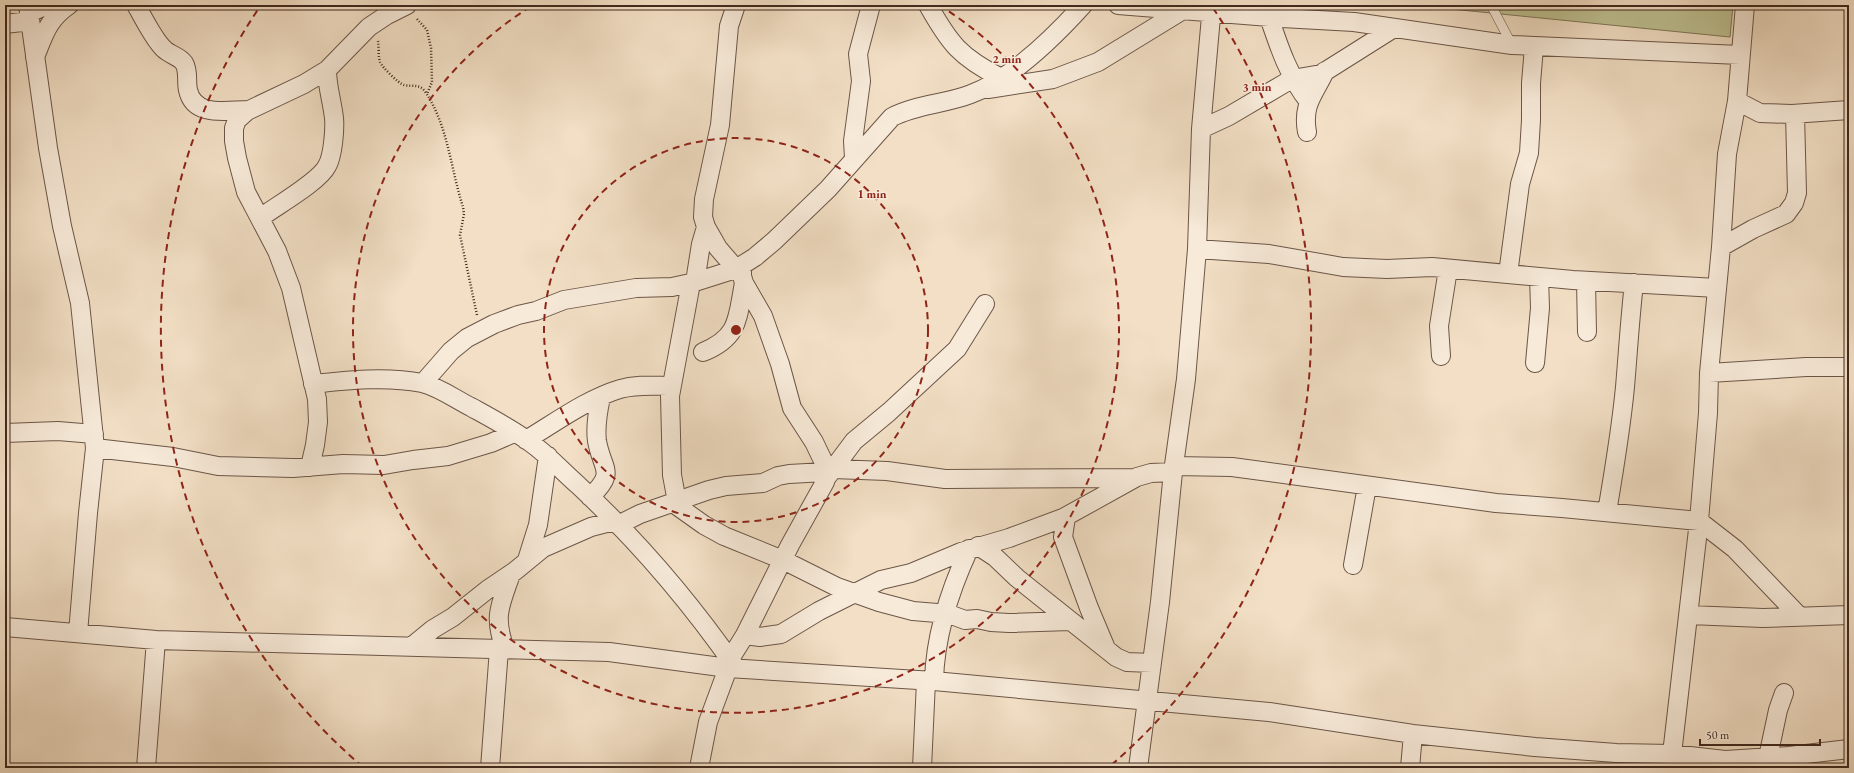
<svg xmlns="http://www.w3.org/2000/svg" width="1854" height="773" viewBox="0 0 1854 773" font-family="'EB Garamond',serif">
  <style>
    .green { fill: #bec192; stroke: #7f7558 }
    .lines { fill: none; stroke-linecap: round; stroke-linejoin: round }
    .lane-casing { stroke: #6c5648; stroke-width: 10 }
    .street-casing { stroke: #6c5648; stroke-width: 20 }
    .path { stroke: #40291e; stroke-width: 2.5; stroke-dasharray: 1 2; stroke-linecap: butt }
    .lane { stroke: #f7ead9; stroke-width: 9 }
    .street { stroke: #f7ead9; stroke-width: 18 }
    .ring { fill: none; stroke: #8f2418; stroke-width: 2; stroke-dasharray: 7 5 }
    .centre { fill: #8f2418; stroke: #f7ead9; stroke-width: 2 }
    .ring-label { font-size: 12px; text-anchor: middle; font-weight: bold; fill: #8f2418; stroke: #f7ead9; stroke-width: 3; stroke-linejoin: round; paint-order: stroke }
  </style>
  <rect width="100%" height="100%" fill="#f2dfc5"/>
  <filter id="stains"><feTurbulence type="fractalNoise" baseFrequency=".005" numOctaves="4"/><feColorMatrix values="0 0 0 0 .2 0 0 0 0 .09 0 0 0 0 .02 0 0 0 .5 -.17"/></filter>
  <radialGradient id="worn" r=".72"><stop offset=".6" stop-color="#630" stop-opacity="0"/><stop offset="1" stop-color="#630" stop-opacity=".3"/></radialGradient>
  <path class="green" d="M1411,5H1733L1730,37Z"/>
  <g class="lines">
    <defs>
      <path id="lane" d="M1491,5L1512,45"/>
      <path id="street" d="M28,5L48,148L62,226L80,303L95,448L88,513L78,633
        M136,5C143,17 154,40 164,49C170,55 179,56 184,63C189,71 186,81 188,90C194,118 227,110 248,110
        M928,5C950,44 960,57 1001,78
        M1118,5L1282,18L1354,22L1512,45L1740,55
        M29,13L47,5
        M1269,17C1279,47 1289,77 1309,102
        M5,24L30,21
        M35,57C44,35 48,19 69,5
        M988,89L1053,79L1098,62L1183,10
        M1737,101L1760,113L1792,114L1849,110
        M1201,129L1229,116L1285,83L1298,78L1321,74L1394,28
        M1307,132C1302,104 1314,95 1325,71
        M854,158L853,141L861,81L858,54L871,5
        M260,218C276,206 319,182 327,166C333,156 335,129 334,118C332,101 327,86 327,70
        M1721,247L1753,229L1786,214L1794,203L1797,193L1795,114
        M1197,249L1269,254L1343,267L1387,269L1432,267L1573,280L1717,288
        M736,269L718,248L706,227L703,217L704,199L720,125L729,26L736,5
        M1508,274L1520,184L1529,153L1531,120V83L1534,47
        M1586,281L1587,332
        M695,282L701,244L706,227
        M703,352C740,337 737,318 744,283
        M1441,356L1439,326L1448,269
        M1535,363L1540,308L1539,277
        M1709,373L1806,367H1849
        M423,383L451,351L467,338L494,324L518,315L536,311L564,300L636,288L672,287L695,282L736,269L755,257L774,241L828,189L892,117C917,104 946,104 971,94C1011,79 1055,36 1083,5
        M313,384C348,380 387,376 422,383C439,387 455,399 471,407C491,418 512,429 531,443C548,455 562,471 578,485C637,540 690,602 736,668
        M5,433L58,431L94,434
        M526,440C556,422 587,399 620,389C637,384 655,386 672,386
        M95,448L173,457L218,466L293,468L343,464L384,465L413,460L448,456L491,443L514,433
        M1174,466L1232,467L1496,503L1562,508L1699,521L1735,549L1800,617
        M310,467L315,445L318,422L317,399L291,288L277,251L246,192L237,158L234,141V128L237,120L247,111L304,84L327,70L369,27L387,15L407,5
        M833,469L887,471L945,479L1133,478
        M827,477L854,441L889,412L957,349L985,304
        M590,497C617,472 602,470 597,441C595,426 598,411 601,397
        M677,502L672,475L670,396L691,283
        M673,503L704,525L724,536L783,560L837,587L879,602L913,611L949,614L965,620L977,619L991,622L1009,623L1071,621
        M1607,512C1614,471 1621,429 1625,387C1628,352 1630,318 1634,283
        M1066,517L1063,537L1089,608L1105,646
        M618,525L640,514L709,490L726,486L763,483L778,476L789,474L825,472
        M978,546L995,557L1017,578L1116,657L1127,662L1152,663
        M527,560L538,525L548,456
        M1353,565L1367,486
        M1689,615L1763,618L1849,615
        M5,627L156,640L609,652L728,668L934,681L1269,712L1413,734L1535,747L1616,753L1672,754L1725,760L1789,756L1849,749
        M745,635L760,637L781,634L819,611L881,580L911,573L961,552L1009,538L1063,518L1137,477L1151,473L1173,472
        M411,647L433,629L453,617L487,590L515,571L543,548L591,527L614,521
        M505,649C493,616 500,606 511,574
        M730,659L745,635L790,545L825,482L826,467L814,442L792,408L780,364L763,316L744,283L742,276V265
        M934,681C935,636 950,590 969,549
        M1768,757L1778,710L1784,693
        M146,768L156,640
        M490,768L499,649
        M699,768L708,722L728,668
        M922,768L926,681
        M1138,768L1160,602L1173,472L1186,379L1197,249L1201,129L1212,5
        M1410,768L1413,734
        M1673,768L1672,754L1699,521L1708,413L1709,373L1721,247L1727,154L1737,101L1745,5"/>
    </defs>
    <use href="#lane" class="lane-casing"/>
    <use href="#street" class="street-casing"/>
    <path class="path" d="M417,19L427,30L431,48L432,82L427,94
      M378,41C379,47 378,56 380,62C382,67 399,84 404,85C413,87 420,83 426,93C448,126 451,170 463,207L464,214L460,235L477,315"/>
    <use href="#lane" class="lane"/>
    <use href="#street" class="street"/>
  </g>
  <g class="ring">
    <circle cx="736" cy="330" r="192"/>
    <path d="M939 5A383 383 0 1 1 533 5"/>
    <path d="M363 767A575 575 0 0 1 259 8M1213 8A575 575 0 0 1 1109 767"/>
  </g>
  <circle cx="736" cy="330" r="6" class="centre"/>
  <g class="ring-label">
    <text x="1007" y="63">2 min</text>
    <text x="1257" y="91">3 min</text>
    <text x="872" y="198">1 min</text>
  </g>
  <rect width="1854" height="773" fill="none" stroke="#f2dfc5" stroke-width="20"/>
  <rect x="6" y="6" width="1842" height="761" fill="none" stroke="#40291e" stroke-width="2"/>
  <rect x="10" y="10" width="1834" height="753" fill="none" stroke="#40291e"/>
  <path d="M1700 739v6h120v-6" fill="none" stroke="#40291e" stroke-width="2"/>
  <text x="1706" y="739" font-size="12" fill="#40291e" stroke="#f7ead9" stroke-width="3" paint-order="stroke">50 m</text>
  <rect width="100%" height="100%" filter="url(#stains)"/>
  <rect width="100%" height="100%" fill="url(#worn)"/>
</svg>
